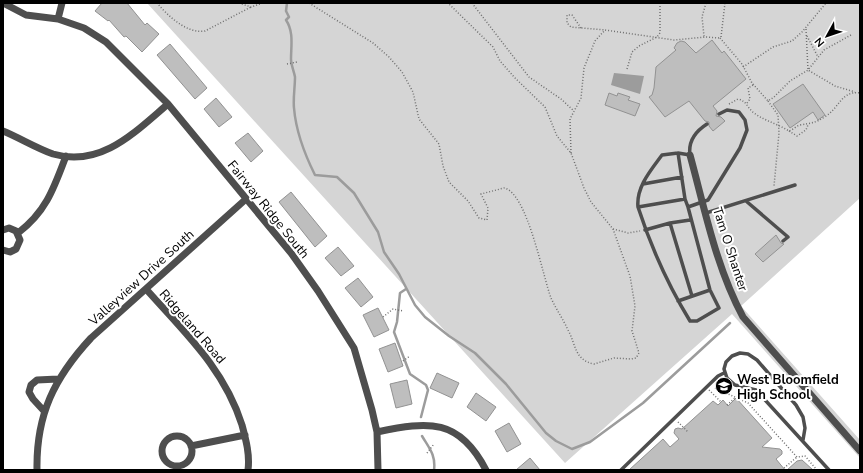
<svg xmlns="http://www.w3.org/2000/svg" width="863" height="473" viewBox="0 0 863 473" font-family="'Nunito Sans',sans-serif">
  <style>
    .green { fill: #d5d5d5 }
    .water { fill: #9c9c9c }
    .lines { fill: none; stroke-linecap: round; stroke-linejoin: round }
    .stream { stroke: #9c9c9c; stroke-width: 2.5 }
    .building { fill: #bebebe; stroke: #929292 }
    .path { stroke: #707070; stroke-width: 1.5; stroke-dasharray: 1 2; stroke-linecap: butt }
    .service { stroke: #4e4e4e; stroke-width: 3.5 }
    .minor { stroke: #4e4e4e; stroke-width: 7 }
    .labels { text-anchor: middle; stroke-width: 4; stroke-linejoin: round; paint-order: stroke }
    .street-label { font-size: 13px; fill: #000; stroke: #fff }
    .poi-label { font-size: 13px; font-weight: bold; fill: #000; stroke: #fff; text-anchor: start }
  </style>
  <rect width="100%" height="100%" fill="#fff"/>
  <path class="green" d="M147,3H860V198L741,306L860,440V458L732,314L565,463Z"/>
  <path class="water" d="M614,73L644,76L640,94L611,85Z"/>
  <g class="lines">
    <path class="stream" d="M287,3L286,11L289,17L286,20C294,32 291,46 291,59C291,65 294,71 295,77C295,87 293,98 294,108C296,132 304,153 315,175L337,177L354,193L378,232L384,252L399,274L415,305L425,317L449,336L475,353L506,384L546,433L556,441L572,449L590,442L643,403L730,323
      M406,289L400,293L397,322L394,332L410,374L426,385L428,390L421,417
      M422,436C429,448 436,455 434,470"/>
  </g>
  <path class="building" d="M102,3H127L145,25L147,23L159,34L142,52L126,36L124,37L109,20L108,21L95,11Z
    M712,40L722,53L724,51L746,79L713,106L717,111L716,116L721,117L725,121L713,131L709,126V122L705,121L689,101L665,117L649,97L652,95L654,88L656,67L676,50L674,48L677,43L681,41L685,42L696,53Z
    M170,44L207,88L195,99L157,55Z
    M803,84L825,115L818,120L813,112L790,128L773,104Z
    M609,93L617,96L618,93L630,97L628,100L640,104L635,116L605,105Z
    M216,98L232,117L219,127L204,109Z
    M248,133L263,151L251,162L235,143Z
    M291,192L327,236L315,247L279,202Z
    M776,235L781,243L784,244L763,262L755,254Z
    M338,247L354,266L341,276L325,258Z
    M358,278L373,297L361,307L345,288Z
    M378,308L389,330L374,337L363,315Z
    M395,343L403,366L388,372L379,349Z
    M437,373L459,383L452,398L430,388Z
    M407,380L412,404L396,408L390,384Z
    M476,393L496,407L486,421L467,407Z
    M736,398L772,438L762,447L780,449L782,451V454L776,459L785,470H629L663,439L670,447L679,439L674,433L675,429L678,428L682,429L713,401L718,405L723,400L728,406Z
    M509,423L521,444L507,452L495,431Z
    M530,458L540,470H516Z
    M802,460L813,470H787L797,461Z"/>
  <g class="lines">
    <path class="path" d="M157,3C168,16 187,34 205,31L251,7
      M239,3L251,7L263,3
      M309,3L373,43L389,57L402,72L413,92L419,119L439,144L443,166L449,182L468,201L479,218L487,220L488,208L481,194L504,188C527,192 543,277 551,298C556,309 563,319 568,330C576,344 574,360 594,364L614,358L631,359L636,358L639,353L632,331L635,306L630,276L613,229L591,202L584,188L571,153L557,136L545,107L514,77L500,61L493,47L448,3
      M472,3L529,77L561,99L574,111
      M706,3L702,17L704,36L706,37L720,38
      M581,28L572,15H567V23L571,27L605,30
      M806,29L808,70L835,86L855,92
      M807,36L818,57
      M721,37L725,3
      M720,38L742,64L752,83L768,101L774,97L790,81L808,70L824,50L851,35
      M287,64L297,62
      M743,67L773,47L792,41L802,32L826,3
      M627,69L632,52L639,46L657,37L660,33V3
      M768,101L778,115L779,133L774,186
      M747,103L750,99L748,88L753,85
      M729,104L738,99C747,101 747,108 754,113C765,121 778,124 789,131C793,130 796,126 800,125C811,123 816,123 826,116C839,108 842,90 860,93
      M789,131L797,136L806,130L808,125
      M571,153L570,119L581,98L584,68L595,41L605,30L674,40L706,37
      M613,229L628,233L640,231
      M383,317L393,309L403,311
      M403,361L410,356
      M715,388L748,403L797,457L805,456L817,470
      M709,390L721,402
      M727,405L735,398
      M678,422L688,432
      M427,453L434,444
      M784,468L797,457"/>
    <path class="service" d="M707,124C696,131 688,141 690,155L678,153L662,155C651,170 636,187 638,207L685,199L688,207L708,200L740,148L747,130L745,120L739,112L727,110L719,114
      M678,153L685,199
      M643,184L682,177
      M746,201L788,237L783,241
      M638,207C651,247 668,285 690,321H697L719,308L710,290L688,207
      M706,213L795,185
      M670,223L690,220
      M645,230L670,223L692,296
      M678,301L710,290
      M803,440L805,428L803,417L796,405L757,360L748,354L740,353L732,356L726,362L724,369L727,378L735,385L756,390L829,470
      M621,470L718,376L724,373"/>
    <path class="minor" d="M3,3L26,15L58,19L62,3
      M58,19L84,28L106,42L168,104L291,253L318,291L354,348L372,410L377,432L378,470
      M3,131C20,138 36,148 53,154C101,168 135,132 168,104
      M690,155C705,210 716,267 743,317L860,451
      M3,230L9,228L16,231L20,240L16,249L10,252L3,250
      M18,233C46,212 54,188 66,156
      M146,289C184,332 224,368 242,425C246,440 250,455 248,470
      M44,411L33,399L29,392L31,385L37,380L58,379
      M377,432C429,421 459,418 486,470
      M162 451a15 15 0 1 1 30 0a15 15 0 1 1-30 0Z
      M191,446L245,435
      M37,470C36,415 54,378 91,338L246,199"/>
  </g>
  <defs>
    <symbol id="school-disc" viewBox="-11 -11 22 22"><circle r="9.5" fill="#000" stroke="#fff"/><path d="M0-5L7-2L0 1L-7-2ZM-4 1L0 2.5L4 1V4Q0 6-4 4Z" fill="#fff"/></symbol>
  </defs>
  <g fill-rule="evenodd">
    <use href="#school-disc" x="714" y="376" width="20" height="20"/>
  </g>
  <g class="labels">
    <g class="street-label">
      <text transform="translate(269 209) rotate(51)" y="5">Fairway Ridge South</text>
      <text transform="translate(731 249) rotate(72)" y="5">Tam O Shanter</text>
      <text transform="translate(141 277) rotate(-42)" y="5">Valleyview Drive South</text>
      <text transform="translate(193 326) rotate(49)" y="5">Ridgeland Road</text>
    </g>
    <g class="poi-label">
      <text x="737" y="384">West Bloomfield<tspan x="737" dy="15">High School</tspan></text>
    </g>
  </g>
  <rect width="863" height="473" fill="none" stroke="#000000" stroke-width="8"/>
  <g transform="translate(827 36) rotate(230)" stroke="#ffffff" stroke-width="3" paint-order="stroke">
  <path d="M0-3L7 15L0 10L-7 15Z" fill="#000000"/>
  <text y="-6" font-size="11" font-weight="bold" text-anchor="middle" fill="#000000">N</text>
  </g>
</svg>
